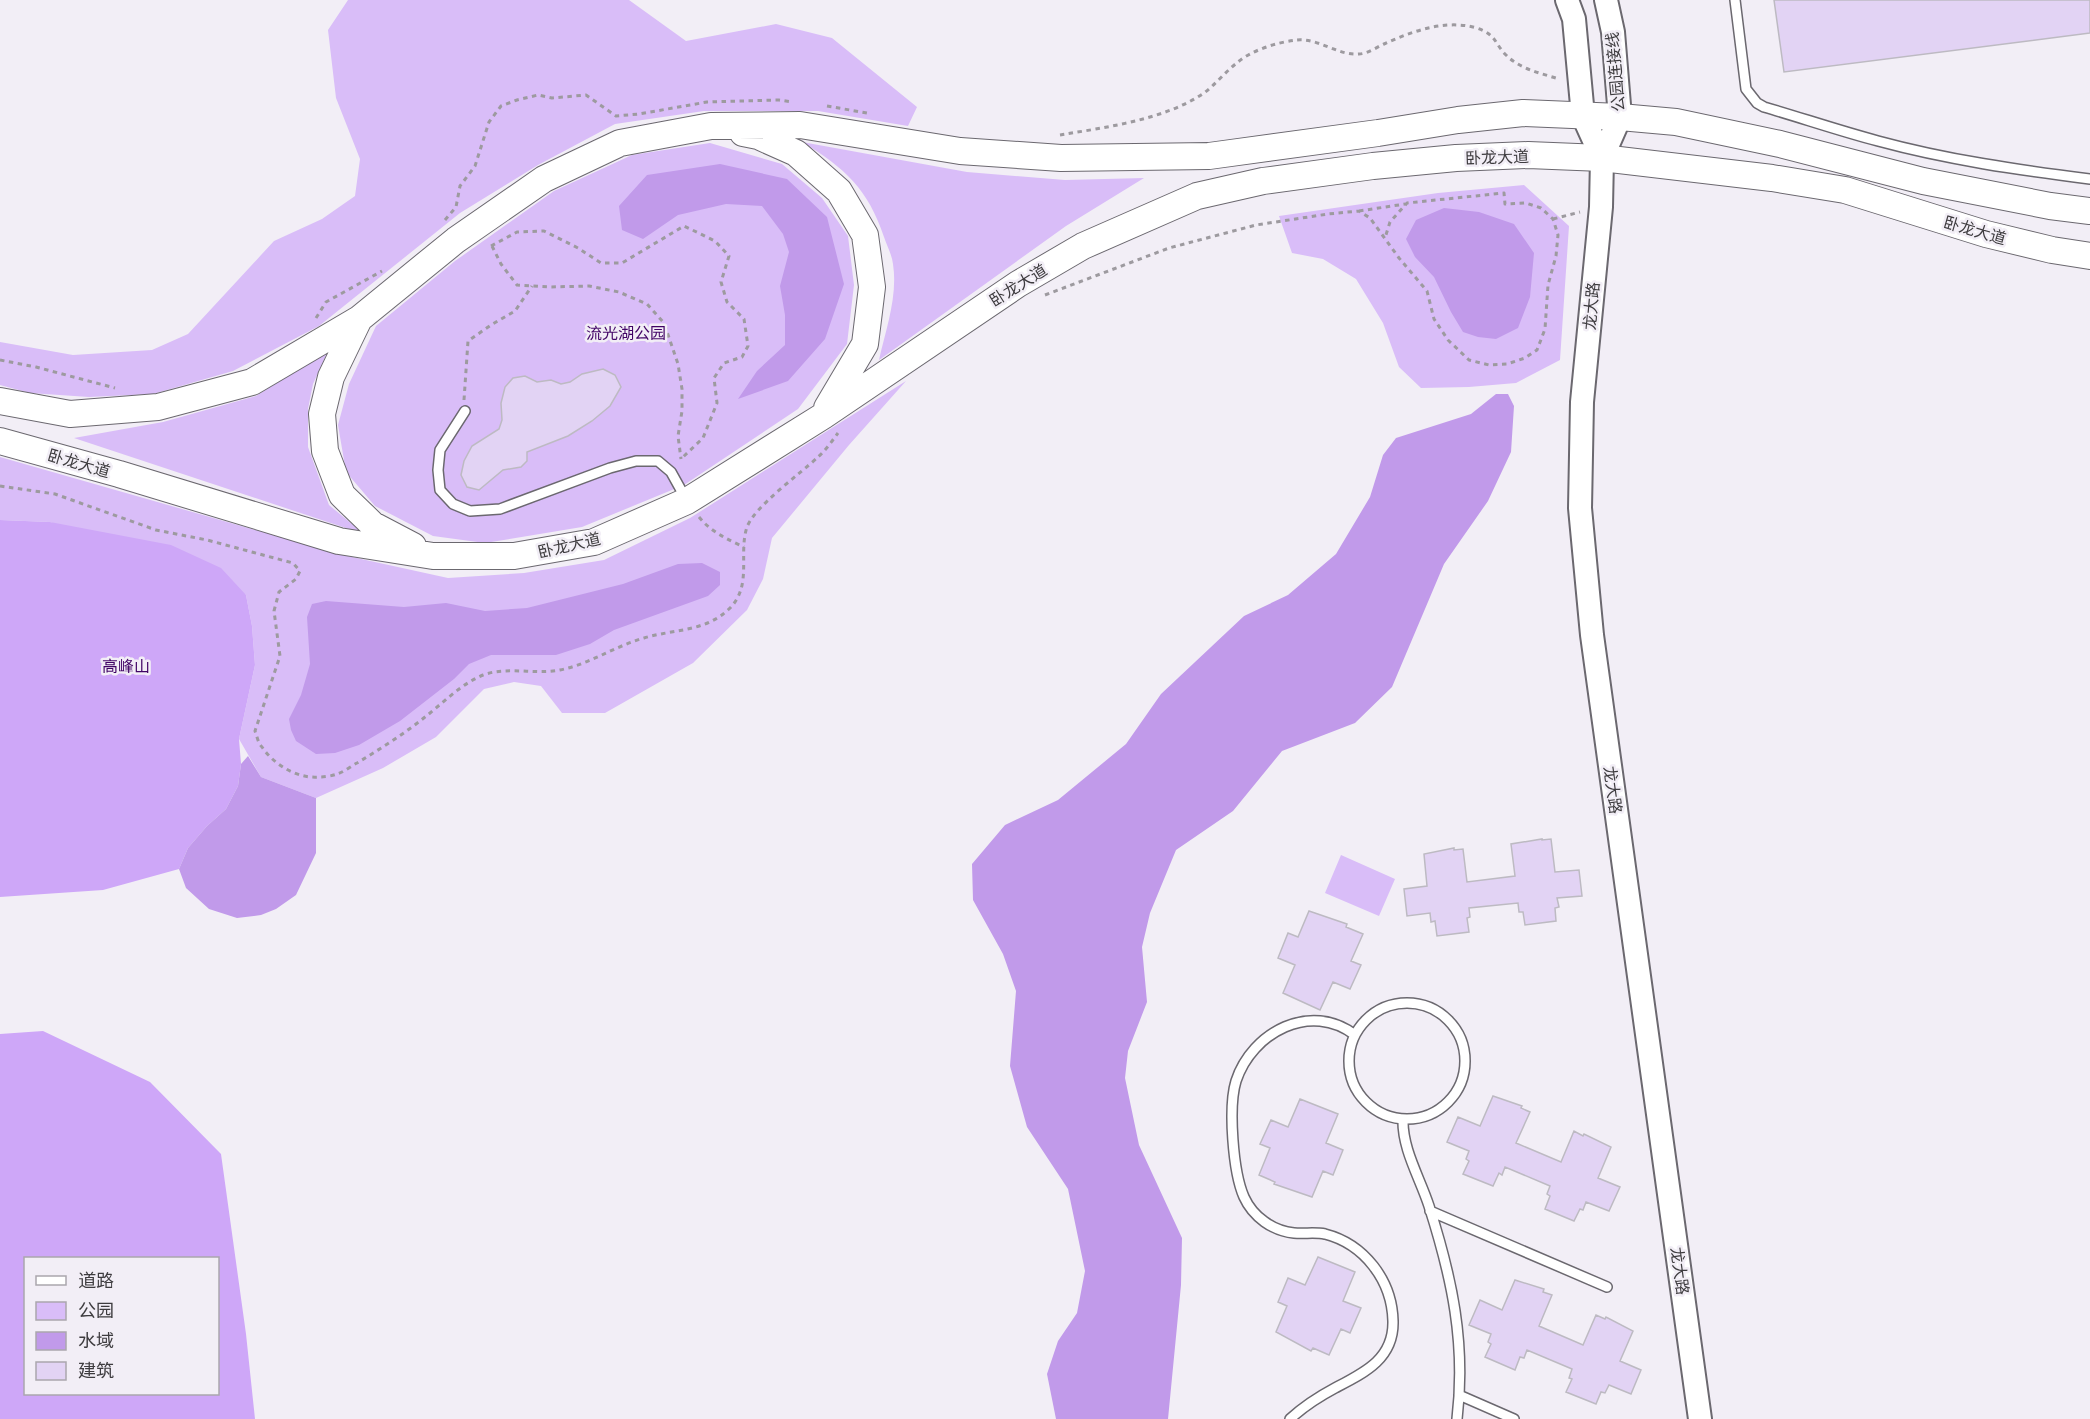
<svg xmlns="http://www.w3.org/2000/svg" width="2090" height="1419" viewBox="0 0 2090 1419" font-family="Jost,'Noto Sans SC',sans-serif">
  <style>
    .green { fill: #d9bdf8 }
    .forest { fill: #cea7f8; fill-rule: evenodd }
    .water { fill: #c19aea }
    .building { fill: #e2d3f4; stroke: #bdbac2; stroke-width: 1.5 }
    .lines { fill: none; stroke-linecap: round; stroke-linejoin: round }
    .service-casing { stroke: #6b686f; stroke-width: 12 }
    .tertiary-casing { stroke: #6b686f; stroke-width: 26 }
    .secondary-casing { stroke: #6b686f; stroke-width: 28 }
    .path { stroke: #9d9a9f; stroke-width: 3; stroke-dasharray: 4.5 4.5; stroke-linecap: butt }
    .service { stroke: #fff; stroke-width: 9 }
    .tertiary { stroke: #fff; stroke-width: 22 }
    .secondary { stroke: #fff; stroke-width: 26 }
    .labels { text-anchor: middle; stroke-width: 5; stroke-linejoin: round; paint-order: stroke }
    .street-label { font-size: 16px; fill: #3e3c3f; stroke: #f2eef6 }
    .park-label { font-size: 16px; fill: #400365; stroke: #f2eef6 }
  </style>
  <rect width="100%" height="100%" fill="#f2eef6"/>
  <path class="green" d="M348,0H629L686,41L776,24L832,38L917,107L908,126L818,111H704L615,124L538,165L460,213L319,326L233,371L153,394L89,397L30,393L0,385V342L73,355L152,350L188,334L274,241L322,219L355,196L360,159L336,98L328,30Z
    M802,142L967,172L1065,180L1144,178L1066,226L879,360C886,329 898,296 893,264C892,255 887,246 884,237C868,189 845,168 802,142Z
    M710,143L782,164L822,198L848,236L854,285L847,344L798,409L684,485L582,527L485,543L433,536L375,506L346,472L338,425L349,384L376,326L455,261L554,191L632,155Z
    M1524,185L1569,226L1560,360L1516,383L1469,387L1421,388L1399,367L1383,323L1356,279L1323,259L1292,253L1279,216L1438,193Z
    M328,351L313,384L308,409V447L329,505L364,534L74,438L163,422L256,396Z
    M906,381L849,445L772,538L763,579L747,610L693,663L605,713H562L541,686L514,682L484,689L436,737L383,768L316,798L261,777L239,739L255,665L252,626L246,595L50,522L0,520V457L343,555L448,578L524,573L604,560L690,518Z
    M1341,855L1395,879L1379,916L1325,893Z"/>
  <path class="forest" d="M0,520L50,522L171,545L221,568L246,595L252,626L255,665L239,739L241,764L238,786L226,809L207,826L188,848L179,869L103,890L0,897Z
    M43,1031L150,1082L221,1154L246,1334L255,1419H0V1034ZM218,1258V1394H26V1258Z"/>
  <path class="water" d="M720,164L787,179L827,217L844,284L825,339L788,381L738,399L757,371L785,345V315L780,286L789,252L783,234L762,206L726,204L678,215L643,239L622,230L619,206L647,175Z
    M1444,208L1479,212L1514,224L1534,253L1530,297L1518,328L1496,339L1478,337L1463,332L1451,312L1434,277L1415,257L1406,239L1416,220Z
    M1496,394H1508L1514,406L1511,452L1488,501L1444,564L1392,687L1355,723L1282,751L1233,811L1176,850L1150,913L1142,947L1147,1002L1128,1051L1125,1078L1139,1145L1182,1238L1181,1285L1168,1419H1056L1047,1374L1058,1341L1077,1313L1085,1271L1068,1189L1027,1127L1010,1066L1016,991L1003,954L973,900L972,864L1005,825L1058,800L1126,744L1161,694L1244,616L1288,595L1336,554L1370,497L1383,455L1396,438L1471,414Z
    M702,563L720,572V585L708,596L614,630L590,644L556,655H491L469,664L454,679L400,721L359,745L335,753L316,754L296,741L291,730L289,719L301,695L310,664L307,617L312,604L326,601L404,607L446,603L485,611L527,608L623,584L678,564Z
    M248,756L261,777L316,798V853L296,895L276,909L261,915L237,918L209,909L186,888L179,869L188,848L207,826L226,809L238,786L241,764Z"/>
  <path class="building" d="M1774,0H2090V33L1784,72Z
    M603,369L615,375L621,387L610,406L592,421L568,436L527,452V461L521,467L503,470L479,490L467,487L461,475L464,461L472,446L499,429L502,420L501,403L505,387L513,378L525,376L537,382L551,380L561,384L570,382L582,374Z
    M1542,839V840L1551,839L1555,872L1579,870L1582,896L1557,898L1559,907L1555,908L1556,921L1525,925L1523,912H1519L1518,903L1469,908L1470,917L1467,918L1469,932L1437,936L1435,921L1431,922L1430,913L1407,916L1404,889L1427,886L1424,854L1454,848V850L1463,849L1467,882L1515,876L1511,844Z
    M1309,911L1347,924L1346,927L1363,934L1351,961L1361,965L1350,989L1333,982L1320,1010L1283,993L1295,965L1278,958L1288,933L1298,937Z
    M1493,1096L1522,1106L1521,1108L1530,1112L1516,1143L1561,1162L1574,1131L1583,1136L1584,1134L1611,1147L1598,1178L1620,1187L1609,1211L1586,1202L1583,1210L1580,1209L1574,1221L1545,1209L1550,1196L1547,1194L1550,1186L1505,1167L1502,1175L1499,1173L1493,1186L1463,1174L1469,1161L1466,1159L1469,1151L1447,1142L1458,1117L1480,1126Z
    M1300,1099L1338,1114L1326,1143L1343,1150L1333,1175L1323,1171L1312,1197L1274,1184L1275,1182L1259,1175L1270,1148L1260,1144L1271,1120L1288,1127Z
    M1318,1257L1355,1272L1343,1301L1361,1308L1350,1333L1341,1329L1329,1355L1313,1348L1311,1351L1276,1332L1287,1306L1278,1302L1288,1278L1305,1285Z
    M1515,1280L1544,1289L1543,1292L1552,1295L1539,1326L1583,1345L1596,1315L1605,1319L1606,1317L1633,1331L1620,1361L1641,1370L1631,1394L1609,1385L1605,1393L1601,1392L1596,1404L1566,1392L1572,1379L1569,1378L1572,1369L1527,1350L1524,1358L1520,1357L1515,1370L1485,1357L1491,1344L1488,1342L1491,1334L1469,1325L1480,1300L1502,1310Z"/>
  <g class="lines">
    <defs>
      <path id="service" d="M1735,0L1746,89L1757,103L1764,107C1802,118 1840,131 1878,141C1948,160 2019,170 2090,179
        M465,411L440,450L438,470L440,490L453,504L470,511L500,509L610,468L636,461H658L671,472L686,499
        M1349 1061a58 58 0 1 1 116 0a58 58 0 1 1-116 0Z
        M1403,1119C1402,1149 1420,1178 1429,1206C1452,1278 1466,1343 1457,1419
        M1430,1211L1607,1287
        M1459,1395L1514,1419
        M1290,1419C1303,1407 1320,1396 1335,1388C1364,1373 1394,1359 1393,1321C1392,1280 1364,1244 1325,1234C1315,1232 1304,1234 1294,1233C1273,1231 1253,1217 1244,1197C1233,1172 1228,1107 1236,1081C1252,1032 1311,1001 1355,1035"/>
      <path id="tertiary" d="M1567,0L1574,19L1583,116L1602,158
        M1606,0L1613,32L1620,117L1602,158L1601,207L1582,402L1580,508L1592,635L1700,1419"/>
      <path id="secondary" d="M743,133L758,136L796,153L839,191L865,235L872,287L865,344L827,408
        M359,319L331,377L322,414L325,451L342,495L373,525L413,546
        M0,401L70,414L158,407L252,382L359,319L456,240L544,179L620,143L711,126L800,125L960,151L1061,158L1209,156L1378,133L1458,120L1523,113L1620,117L1676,122L1780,144L1923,181L2050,206L2090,211
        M0,441L119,474L339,541L433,556H514L594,542L687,501L823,416L1018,284L1083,246L1197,196L1263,181L1373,166L1456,158L1528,155L1602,158L1772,178L1845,190L1986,234L2052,250L2090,256"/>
    </defs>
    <use href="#service" class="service-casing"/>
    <use href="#tertiary" class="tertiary-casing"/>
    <use href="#secondary" class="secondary-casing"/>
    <path class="path" d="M827,106L867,113
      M1060,135C1107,127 1164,120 1204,93C1216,84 1226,71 1238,62C1252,50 1278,42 1297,40C1319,38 1338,56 1359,54C1367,54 1377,47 1384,44C1413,31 1445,19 1477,28C1497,35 1494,43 1506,55C1520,69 1540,73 1559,79
      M1359,211L1405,204
      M1553,219L1580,212
      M445,220L456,207L460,186L475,166L489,122L501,106L517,100L538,95L552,98L586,95L616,116L639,114L707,102L779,100L793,102
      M491,246L517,232L544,231L578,248L601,263H622L684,226L715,241L729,256L721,282L727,302L744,319L748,346L742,357L724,363L714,378L717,403L703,438L682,458
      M492,246L501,264L517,285L550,287L589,286L619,292L647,304L664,323L678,364L682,389V411L678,436L681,459
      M1045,295L1169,248L1256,225L1328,214L1359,211L1370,218L1399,258L1427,291L1434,319L1448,340L1469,360L1489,365L1507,364L1525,358L1537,350L1545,329L1548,285L1556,256L1558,235L1553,219L1541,208L1526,203L1505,204L1504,193L1407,203L1390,222L1385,238
      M316,318L326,302L382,271
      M0,360L36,367L115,388
      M464,400L468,341L491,325L515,311L532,286
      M0,486L55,494L156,530L207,540L293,563L300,571L296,579L279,592L274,611L280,656L255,731C257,736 258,743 262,747C274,765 298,779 319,777C325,777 332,776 337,774C344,772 351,766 357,763C380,749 404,734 425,717C443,703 461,684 483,675C507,666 535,675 560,670C590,664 615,646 644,638C674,629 705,632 729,609C753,586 738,554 747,527C755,506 800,474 818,457C826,450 832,441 838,433
      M699,517C711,532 727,539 744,547"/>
    <use href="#service" class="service"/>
    <use href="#tertiary" class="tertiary"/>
    <use href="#secondary" class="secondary"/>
  </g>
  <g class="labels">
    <g class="street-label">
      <text transform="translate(1615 72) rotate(-95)" y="6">公园连接线</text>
      <text transform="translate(1497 157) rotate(-2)" y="6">卧龙大道</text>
      <text transform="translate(1975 230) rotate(16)" y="6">卧龙大道</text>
      <text transform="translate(1018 285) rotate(-32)" y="6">卧龙大道</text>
      <text transform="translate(1591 306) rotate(-85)" y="6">龙大路</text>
      <text transform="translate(79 463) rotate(16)" y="6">卧龙大道</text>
      <text transform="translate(569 545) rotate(-13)" y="6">卧龙大道</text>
      <text transform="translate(1613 790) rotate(82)" y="6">龙大路</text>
      <text transform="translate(1680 1271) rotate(82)" y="6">龙大路</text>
    </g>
    <g class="park-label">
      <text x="626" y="339">流光湖公园</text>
      <text x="126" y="672">高峰山</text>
    </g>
  </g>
  <rect x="24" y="1257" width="195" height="138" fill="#f2eef6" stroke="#aaa7ad" stroke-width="1.5"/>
  <rect x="36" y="1276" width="30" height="9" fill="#ffffff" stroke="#aaa7ad" stroke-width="1.5"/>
  <text x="78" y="1287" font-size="18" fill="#3e3c3f">道路</text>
  <rect x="36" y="1302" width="30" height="18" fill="#d9bdf8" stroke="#aaa7ad" stroke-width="1.5"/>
  <text x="78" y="1317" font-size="18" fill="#3e3c3f">公园</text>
  <rect x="36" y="1332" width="30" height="18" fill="#c19aea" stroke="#aaa7ad" stroke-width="1.5"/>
  <text x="78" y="1347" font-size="18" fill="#3e3c3f">水域</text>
  <rect x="36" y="1362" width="30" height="18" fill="#e2d3f4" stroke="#aaa7ad" stroke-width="1.5"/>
  <text x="78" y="1377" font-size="18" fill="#3e3c3f">建筑</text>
</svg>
